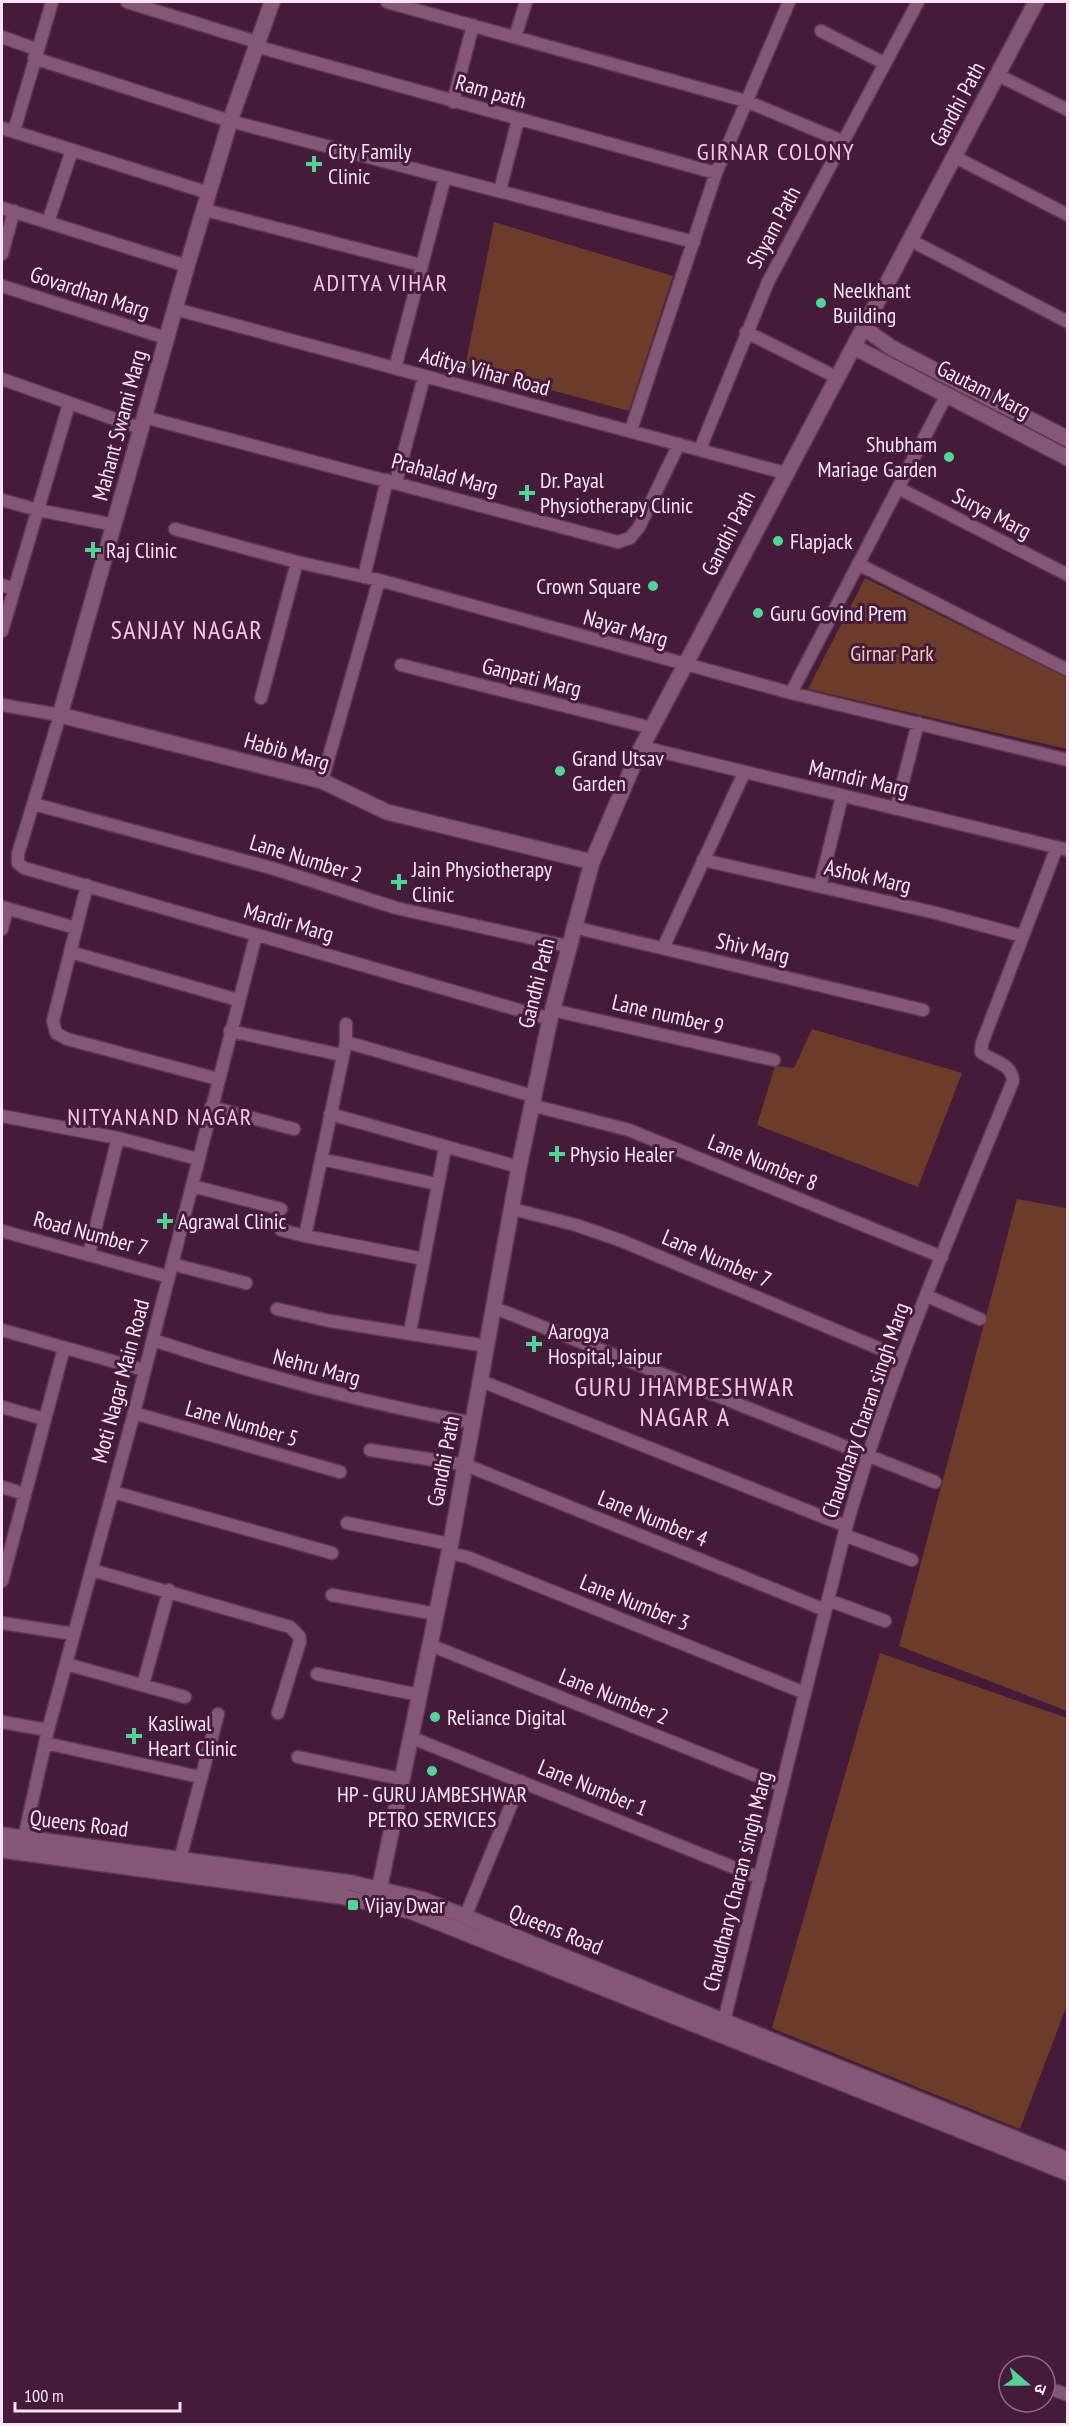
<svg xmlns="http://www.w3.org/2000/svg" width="1069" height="2426" viewBox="0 0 1069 2426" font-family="'PT Sans Narrow','Noto Sans Devanagari',sans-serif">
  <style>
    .green { fill: #6d3b2a }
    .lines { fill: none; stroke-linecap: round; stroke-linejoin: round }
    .minor-casing { stroke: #5b3952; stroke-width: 15 }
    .tertiary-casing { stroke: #5b3952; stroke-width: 18 }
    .minor { stroke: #855776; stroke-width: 12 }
    .tertiary { stroke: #855776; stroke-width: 15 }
    .poi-dot { fill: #53d396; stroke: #441b38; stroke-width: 2 }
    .labels { text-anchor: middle; stroke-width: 6; stroke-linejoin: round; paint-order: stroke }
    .street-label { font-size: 22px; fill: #fde2f3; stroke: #441b38 }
    .poi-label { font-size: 22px; fill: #fde2f3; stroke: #441b38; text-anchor: start }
    .park-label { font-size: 22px; fill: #f3c8b9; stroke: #441b38 }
    .neighbourhood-label { font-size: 24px; letter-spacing: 1.5px; fill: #f8c3e6; stroke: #441b38 }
    .quarter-label { font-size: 26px; letter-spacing: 1.5px; fill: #f8c3e6; stroke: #441b38 }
  </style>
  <rect width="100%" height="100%" fill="#441b38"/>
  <path class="green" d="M494,222L673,276L629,411L465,367Z
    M865,578L1067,678V749L808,689Z
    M812,1029L962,1073L918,1187L757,1125L775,1066L794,1068Z
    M1017,1199L1067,1208V1711L899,1646Z
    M880,1653L1067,1718V2005L1020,2129L772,2028Z"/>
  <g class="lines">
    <g class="minor-casing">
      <path id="minor" d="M127,2L257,42
        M387,2L746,101L842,141
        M821,31L884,63
        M2,37L36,49
        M515,37L526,2
        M255,46L716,173
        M34,58L230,121L694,242
        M998,75L1068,110
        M453,102L473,25
        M2,128L209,193
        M14,131L52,2
        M955,157L1068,215
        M500,190L518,120
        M2,208L187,266
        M205,210L421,265
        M48,222L72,150
        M910,240L1068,322
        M2,254L14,211
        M2,286L166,338
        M175,309L785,473
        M746,332L836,377
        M395,368L445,177
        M2,379L140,428
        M144,417L618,542L630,538L639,527L679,444
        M631,430L716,173L789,2
        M700,449L768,282L918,2
        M396,482L424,377
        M898,488L1068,575
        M2,500L38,510L115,525
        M175,529L297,562L379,580L791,693L1068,760
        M858,564L1068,670
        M364,577L387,480
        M2,585L13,589
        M2,631L69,404
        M401,665L652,728
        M791,693L946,396
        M261,698L297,562
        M2,705L60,715L18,854V863L24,868L550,1019
        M642,747L1068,850
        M322,781L379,580
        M34,804L275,869L396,908L567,946
        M896,809L918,723
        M703,860L932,912L1023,936
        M87,885L53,1021L56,1033L67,1039L218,1079
        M820,886L842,796
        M2,907L76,928
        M573,927L923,1010
        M2,929L7,908
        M663,948L744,773
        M70,952L238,1000
        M552,1010L774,1060
        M230,1031L342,1055
        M346,1042L533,1096
        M531,1105L629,1130L942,1257
        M211,1107L294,1129
        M330,1114L519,1167
        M2,1116L118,1138L198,1159
        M321,1159L437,1184
        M192,1186L281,1209
        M512,1209L576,1225L622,1241L902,1358
        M281,1230L305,1236L346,1042V1024
        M2,1231L169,1277
        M305,1236L424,1259
        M89,1254L118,1138
        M172,1264L246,1283
        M927,1296L980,1319
        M495,1308L935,1482
        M277,1309L330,1321L487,1346
        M2,1330L144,1370
        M410,1332L445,1148
        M153,1340C258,1375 364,1403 473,1423
        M481,1381L846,1526
        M2,1407L44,1419
        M134,1413L340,1472
        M370,1450L466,1465L825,1610
        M2,1487L25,1494
        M113,1492L332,1553
        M347,1523L450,1544
        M844,1535L912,1560
        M449,1553L467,1557L805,1693
        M92,1570L290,1627L299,1636L300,1641L278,1713
        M2,1581L64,1348
        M332,1595L436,1614
        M828,1600L885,1621
        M2,1623L74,1634
        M430,1645L782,1786
        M66,1664L185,1697
        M317,1674L419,1695
        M143,1685L169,1590
        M2,1722L48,1730
        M410,1737L760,1878
        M45,1743L200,1777
        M298,1757L401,1779
        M24,1838L48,1730L134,1413L256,935
        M180,1859L218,1714
        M465,1917L521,1781
        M724,2021L844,1535C887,1380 952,1230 1013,1081C1012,1063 993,1062 981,1052L982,1043L1057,847
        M1057,2391L1068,2395"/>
    </g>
    <g class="tertiary-casing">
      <path id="tertiary" d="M272,2L230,121L187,266L60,715L322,781L387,812L592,862
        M864,328L892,348L1068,439
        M854,347L1068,458
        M2,1835L352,1883L424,1900L1068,2160
        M2,1850L339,1896L410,1911L1068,2173
        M376,1905L449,1553L519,1167L550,1019L592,862L638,754L1036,2"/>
    </g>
    <use href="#minor" class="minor"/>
    <use href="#tertiary" class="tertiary"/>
  </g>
  <g class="poi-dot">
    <path d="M311 155h6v6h6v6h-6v6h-6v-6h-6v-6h6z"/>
    <circle cx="821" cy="303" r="6"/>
    <circle cx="949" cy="457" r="6"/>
    <path d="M524 484h6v6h6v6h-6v6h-6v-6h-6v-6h6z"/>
    <circle cx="778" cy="541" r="6"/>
    <path d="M90 541h6v6h6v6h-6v6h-6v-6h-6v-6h6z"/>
    <circle cx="653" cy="586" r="6"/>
    <circle cx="758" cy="613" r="6"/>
    <circle cx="560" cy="771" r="6"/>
    <path d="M396 873h6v6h6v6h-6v6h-6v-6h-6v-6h6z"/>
    <path d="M554 1145h6v6h6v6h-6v6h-6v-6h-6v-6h6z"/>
    <path d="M162 1212h6v6h6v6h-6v6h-6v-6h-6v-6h6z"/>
    <path d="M531 1335h6v6h6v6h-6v6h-6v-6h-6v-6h6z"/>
    <circle cx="435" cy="1717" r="6"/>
    <path d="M131 1727h6v6h6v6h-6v6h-6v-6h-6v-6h6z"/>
    <circle cx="432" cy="1771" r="6"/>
    <rect x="347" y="1899" width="12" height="12" rx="3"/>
  </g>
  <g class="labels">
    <g class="street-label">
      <text transform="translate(491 91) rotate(16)" y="8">Ram path</text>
      <text transform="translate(957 104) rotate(-62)" y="8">Gandhi Path</text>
      <text transform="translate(773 227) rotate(-62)" y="8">Shyam Path</text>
      <text transform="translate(90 292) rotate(18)" y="8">Govardhan Marg</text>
      <text transform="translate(485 371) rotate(15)" y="8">Aditya Vihar Road</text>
      <text transform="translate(984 389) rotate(27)" y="8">Gautam Marg</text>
      <text transform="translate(119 425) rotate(-75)" y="8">Mahant Swami Marg</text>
      <text transform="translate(445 474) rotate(15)" y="8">Prahalad Marg</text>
      <text transform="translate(992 513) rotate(27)" y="8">Surya Marg</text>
      <text transform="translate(728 533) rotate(-63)" y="8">Gandhi Path</text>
      <text transform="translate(626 628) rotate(16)" y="8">Nayar Marg</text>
      <text transform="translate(532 677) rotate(14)" y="8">Ganpati Marg</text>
      <text transform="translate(287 751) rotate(16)" y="8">Habib Marg</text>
      <text transform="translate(859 778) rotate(13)" y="8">Marndir Marg</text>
      <text transform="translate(306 858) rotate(17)" y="8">Lane Number 2</text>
      <text transform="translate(868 876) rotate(13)" y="8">Ashok Marg</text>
      <text transform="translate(289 922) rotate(16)" y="8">Mardir Marg</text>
      <text transform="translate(753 948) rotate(13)" y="8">Shiv Marg</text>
      <text transform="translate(536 983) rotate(-76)" y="8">Gandhi Path</text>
      <text transform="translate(668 1014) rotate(13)" y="8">Lane number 9</text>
      <text transform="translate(763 1162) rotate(22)" y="8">Lane Number 8</text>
      <text transform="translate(91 1233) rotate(15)" y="8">Road Number 7</text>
      <text transform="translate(717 1258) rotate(23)" y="8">Lane Number 7</text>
      <text transform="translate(317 1367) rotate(15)" y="8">Nehru Marg</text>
      <text transform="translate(120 1381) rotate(-75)" y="8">Moti Nagar Main Road</text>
      <text transform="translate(865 1410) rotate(-71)" y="8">Chaudhary Charan singh Marg</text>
      <text transform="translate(242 1423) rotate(16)" y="8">Lane Number 5</text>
      <text transform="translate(443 1461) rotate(-79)" y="8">Gandhi Path</text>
      <text transform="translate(653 1518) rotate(22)" y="8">Lane Number 4</text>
      <text transform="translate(635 1602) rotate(22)" y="8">Lane Number 3</text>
      <text transform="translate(614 1696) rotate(22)" y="8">Lane Number 2</text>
      <text transform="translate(593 1787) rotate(22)" y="8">Lane Number 1</text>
      <text transform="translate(79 1823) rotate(7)" y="8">Queens Road</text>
      <text transform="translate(737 1881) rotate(-76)" y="8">Chaudhary Charan singh Marg</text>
      <text transform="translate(556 1929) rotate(22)" y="8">Queens Road</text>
    </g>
    <g class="poi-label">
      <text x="328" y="159">City Family<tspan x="328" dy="25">Clinic</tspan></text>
      <text x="833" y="298">Neelkhant<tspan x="833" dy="25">Building</tspan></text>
      <text x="937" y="452" text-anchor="end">Shubham<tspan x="937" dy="25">Mariage Garden</tspan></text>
      <text x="540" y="488">Dr. Payal<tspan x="540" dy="25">Physiotherapy Clinic</tspan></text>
      <text x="790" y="549">Flapjack</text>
      <text x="106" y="558">Raj Clinic</text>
      <text x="641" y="594" text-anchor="end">Crown Square</text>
      <text x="770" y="621">Guru Govind Prem</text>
      <text x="572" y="766">Grand Utsav<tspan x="572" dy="25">Garden</tspan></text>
      <text x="412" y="877">Jain Physiotherapy<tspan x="412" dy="25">Clinic</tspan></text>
      <text x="570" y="1162">Physio Healer</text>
      <text x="178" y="1229">Agrawal Clinic</text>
      <text x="548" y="1339">Aarogya<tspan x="548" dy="25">Hospital, Jaipur</tspan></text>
      <text x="447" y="1725">Reliance Digital</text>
      <text x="148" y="1731">Kasliwal<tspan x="148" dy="25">Heart Clinic</tspan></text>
      <text x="432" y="1802" text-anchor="middle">HP - GURU JAMBESHWAR<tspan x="432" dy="25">PETRO SERVICES</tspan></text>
      <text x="365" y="1913">Vijay Dwar</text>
    </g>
    <g class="park-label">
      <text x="892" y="661">Girnar Park</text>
    </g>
    <g class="neighbourhood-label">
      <text x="776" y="160">GIRNAR COLONY</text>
      <text x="381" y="291">ADITYA VIHAR</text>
      <text x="160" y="1125">NITYANAND NAGAR</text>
    </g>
    <g class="quarter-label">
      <text x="187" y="639">SANJAY NAGAR</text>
      <text x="685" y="1396">GURU JHAMBESHWAR<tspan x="685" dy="30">NAGAR A</tspan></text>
    </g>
  </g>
  <rect width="1069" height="2426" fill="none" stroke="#fde2f3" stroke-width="6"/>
  <g transform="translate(1027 2384) rotate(110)"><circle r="28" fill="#441b38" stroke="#8e6b83" stroke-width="1.5"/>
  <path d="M0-4.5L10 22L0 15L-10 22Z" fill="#53d396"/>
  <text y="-9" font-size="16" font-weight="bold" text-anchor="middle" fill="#fde2f3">उ</text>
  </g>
  <path d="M15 2402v9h165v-9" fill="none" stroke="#fde2f3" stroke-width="3"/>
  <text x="24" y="2402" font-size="18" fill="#fde2f3" stroke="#441b38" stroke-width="4.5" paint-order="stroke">100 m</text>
</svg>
